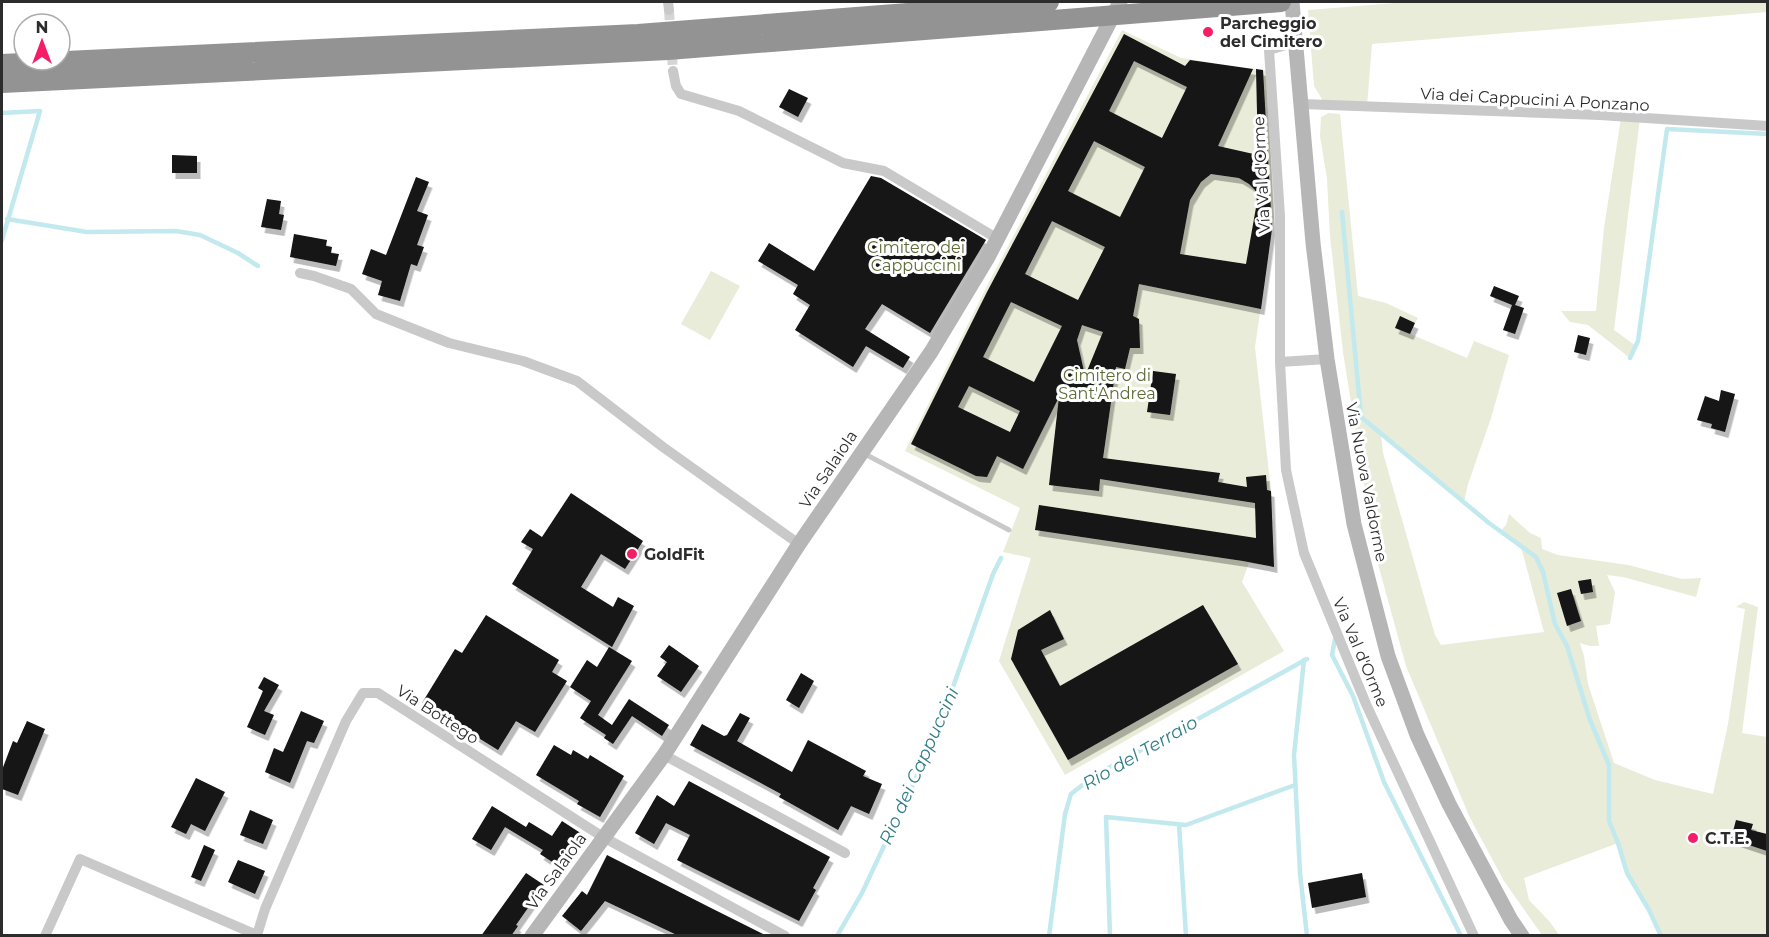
<svg xmlns="http://www.w3.org/2000/svg" width="1769" height="937" viewBox="0 0 1769 937" font-family="Montserrat,sans-serif">
  <style>
    .green { fill: #e8ecd8 }
    .lines { fill: none; stroke-linecap: round; stroke-linejoin: round }
    .stream { stroke: #c1e9ee; stroke-width: 4.5 }
    .building { fill: #131313; fill-rule: evenodd; filter: url(#shadow) }
    .street-tunnel { stroke: #d5d5d5; stroke-width: 10; stroke-dasharray: 10 5; stroke-linecap: butt }
    .lane { stroke: #c9c9c9; stroke-width: 5 }
    .street { stroke: #c9c9c9; stroke-width: 10 }
    .secondary { stroke: #b6b6b6; stroke-width: 15 }
    .highway { stroke: #939393; stroke-width: 20 }
    .highway-bridge { stroke: #939393; stroke-width: 20 }
    .poi-dot { fill: #f51c68; stroke: #fff; stroke-width: 2 }
    .labels { text-anchor: middle; stroke-width: 6; stroke-linejoin: round; paint-order: stroke }
    .poi-label { font-size: 16px; font-weight: bold; fill: #2c2c2c; stroke: #fff; text-anchor: start }
    .street-label { font-size: 16px; fill: #2c2c2c; stroke: #fff }
    .park-label { font-size: 16px; fill: #5e6b36; stroke: #fff }
    .water-label { font-size: 18px; font-style: italic; fill: #307e88; stroke: #fff }
  </style>
  <defs>
    <filter id="shadow"><feDropShadow dx="3.5" dy="6" stdDeviation="0" flood-color="#0004"/></filter>
  </defs>
  <rect width="100%" height="100%" fill="#fff"/>
  <path class="green" d="M1408,2H1768L1767,12L1372,44L1367,106L1323,101L1314,86L1308,10Z
    M1122,30L1181,58L1267,71L1274,217L1255,347L1271,491L1274,567L1249,563L1242,582L1284,651L1065,775L999,661L1031,558L1003,552L1020,508L905,451L988,284Z
    M1329,113L1340,114L1358,296L1386,303L1418,318L1415,323L1400,317L1396,328L1467,358L1474,341L1509,355L1491,418L1468,484L1464,502L1381,434L1383,453L1435,635L1441,645L1544,632L1521,547L1500,532L1506,525L1509,514L1530,533L1541,538L1542,549L1558,555L1628,565L1682,579L1701,578L1696,597L1623,577L1607,575L1615,592L1610,624L1596,626L1599,646H1590L1580,643L1584,656L1588,684L1614,763L1655,780L1713,794L1728,724L1745,609L1736,607L1744,602L1758,607L1742,733L1767,737V935H1661L1649,910L1627,873L1618,843L1524,878L1529,900L1550,922L1559,935H1542L1504,881L1470,818L1406,666L1375,553L1343,352L1330,236L1327,179L1320,136L1321,117Z
    M1621,118H1640L1614,330L1636,346L1630,358L1588,325L1570,322L1561,311H1596L1604,228Z
    M711,271L740,286L710,340L681,324Z"/>
  <g class="lines">
    <path class="stream" d="M2,113L40,111L2,240
      M1342,212L1361,417L1489,523L1536,557L1543,572L1555,624L1567,646L1590,720L1609,765V821L1618,843L1627,873L1649,910L1661,936
      M7,219L87,232L176,231L200,235L238,253L258,266
      M1630,358L1638,341L1667,129L1768,134
      M1335,639L1332,655L1353,696L1384,782L1461,936
      M1304,660L1294,755L1300,873L1307,936
      M1179,824L1186,936
      M837,936L862,893L936,735L993,574L1001,558
      M1049,936L1065,814L1071,794L1094,776L1307,659
      M1110,936L1106,817L1186,825L1295,785"/>
  </g>
  <path class="building" d="M1124,34L1185,66L1190,60L1253,69L1218,146L1258,155L1256,69L1263,70L1272,229L1261,309L1139,284L1133,316L1139,319L1140,348H1130L1125,369L1116,367L1103,458L1220,473L1218,482L1247,487L1246,477L1266,475L1267,490L1271,491L1274,567L1243,561L1035,530L1039,505L1256,538L1255,503L1100,479L1099,491L1049,485L1059,397L1023,469L997,456L987,477L976,476L911,444L987,292ZM1134,61L1187,87L1162,138L1109,111ZM1094,141L1145,167L1120,217L1068,191ZM1211,174L1239,178L1249,184L1255,190L1257,202L1246,264L1180,254L1190,200L1201,182ZM1052,221L1105,247L1078,300L1025,274ZM1011,302L1062,326L1034,382L983,357ZM1082,325L1103,332L1085,376L1077,340ZM969,386L1020,411L1010,432L958,407Z
    M789,89L808,98L798,117L779,107Z
    M172,155L197,156V173H172Z
    M871,176L881,178L986,240L930,333L882,304L865,329L910,357L903,368L866,346L853,367L795,330L810,305L793,294L798,285L758,261L769,243L814,271Z
    M416,177L429,182L417,211L428,215L417,245L424,247L417,266L411,264L400,301L378,295L382,281L362,274L371,249L386,255Z
    M267,199L281,201L279,214L284,215L281,230L261,227Z
    M294,234L327,240L326,246L332,247L331,253L339,254L336,266L290,257Z
    M1494,286L1519,296L1515,305L1524,308L1515,334L1503,330L1512,305L1490,296Z
    M1400,316L1415,323L1410,334L1395,328Z
    M1578,335L1590,338L1586,355L1574,352Z
    M1153,371L1176,374L1170,415L1147,412Z
    M1721,390L1735,394L1725,432L1711,428L1712,424L1697,420L1705,396L1719,401Z
    M571,493L643,541L625,569L601,554L581,587L613,607L618,597L634,606L612,647L512,584L533,549L521,542L530,529L542,537Z
    M1591,579L1593,592L1581,594L1578,581Z
    M1571,589L1581,621L1567,626L1557,593Z
    M1203,605L1238,664L1068,760L1011,659L1018,630L1050,610L1064,639L1041,650L1060,686Z
    M486,615L559,660L552,672L567,681L535,732L516,721L498,750L422,703L455,649L462,653Z
    M669,645L699,666L681,692L657,676L667,662L660,657Z
    M609,647L632,661L598,715L612,725L629,699L669,725L662,736L632,716L613,744L604,738L606,735L580,718L591,701L570,687L587,660L597,667Z
    M801,673L814,681L799,708L786,700Z
    M264,677L279,685L264,711L274,715L265,735L247,727L263,691L258,688Z
    M301,711L324,721L314,743L307,741L290,783L265,772L274,748L283,752Z
    M740,713L750,718L737,741L792,772L808,740L866,771L863,776L882,784L869,814L851,806L838,830L779,797L781,794L690,745L702,724L724,736L727,735Z
    M27,721L45,729L18,795L2,789V770L13,741L17,743Z
    M554,745L571,755L573,750L588,759L590,755L624,776L600,817L577,804L579,801L536,775Z
    M196,778L225,792L205,831L191,824L186,834L171,827Z
    M689,781L830,857L813,888L816,890L799,921L677,860L690,835L666,823L654,844L635,833L657,795L674,806Z
    M492,806L526,827L529,822L552,836L562,821L582,834L560,867L540,854L543,850L505,827L491,850L472,839Z
    M250,810L273,820L263,844L240,835Z
    M1736,820L1753,824L1751,830L1767,834V851L1731,839Z
    M204,845L215,850L201,881L191,877Z
    M607,855L707,906L767,936H679L605,901L581,931L562,916L582,891L587,895Z
    M238,860L265,871L255,894L228,882Z
    M526,873L544,885L516,925L518,926L511,936H481Z
    M1362,873L1366,897L1312,908L1308,883Z"/>
  <g class="lines">
    <path class="street-tunnel" d="M669,10L673,71"/>
    <path class="lane" d="M863,453L1009,530"/>
    <path class="street" d="M668,2L669,10
      M1296,42L1269,50L1280,216V362L1286,470L1304,553L1366,704L1474,936
      M673,71L676,86L681,94L739,111L843,163L884,171L998,239
      M1302,104L1600,115L1768,126
      M300,273L314,276L351,289L376,314L401,324L449,343L523,361L577,381L663,447L799,544
      M1280,362L1327,359
      M664,755L845,853
      M45,936L80,859L257,935L265,909L346,721L363,693H378L603,837L785,936"/>
    <path class="secondary" d="M1292,2L1313,243L1327,359L1354,524L1388,656L1417,735L1449,804L1511,920L1522,936
      M532,936L664,755L799,544L931,352L987,259L1120,2"/>
    <path class="highway" d="M2,64L638,34L1049,2
      M2,83L668,50L1066,19"/>
    <path class="highway-bridge" d="M1066,19L1281,2"/>
  </g>
  <g class="poi-dot">
    <circle cx="1208" cy="32" r="6"/>
    <circle cx="632" cy="554" r="6"/>
    <circle cx="1693" cy="838" r="6"/>
  </g>
  <g class="labels">
    <g class="poi-label">
      <text x="1220" y="29">Parcheggio<tspan x="1220" dy="18">del Cimitero</tspan></text>
      <text x="644" y="560">GoldFit</text>
      <text x="1705" y="844">C.T.E.</text>
    </g>
    <g class="street-label">
      <text transform="translate(1535 99) rotate(3)" y="6">Via dei Cappucini A Ponzano</text>
      <text transform="translate(1261 175) rotate(-93)" y="6">Via Val d'Orme</text>
      <text transform="translate(828 469) rotate(-56)" y="6">Via Salaiola</text>
      <text transform="translate(1367 482) rotate(79)" y="6">Via Nuova Valdorme</text>
      <text transform="translate(1361 652) rotate(67)" y="6">Via Val d'Orme</text>
      <text transform="translate(438 714) rotate(33)" y="6">Via Bottego</text>
      <text transform="translate(556 871) rotate(-54)" y="6">Via Salaiola</text>
    </g>
    <g class="park-label">
      <text x="916" y="253">Cimitero dei<tspan x="916" dy="18">Cappuccini</tspan></text>
      <text x="1107" y="381">Cimitero di<tspan x="1107" dy="18">Sant'Andrea</tspan></text>
    </g>
    <g class="water-label">
      <text transform="translate(1140 753) rotate(-30)" y="6">Rio del Terraio</text>
      <text transform="translate(919 766) rotate(-66)" y="6">Rio dei Cappuccini</text>
    </g>
  </g>
  <rect width="1769" height="937" fill="none" stroke="#2c2c2c" stroke-width="6"/>
  <g transform="translate(42 42)"><circle r="28" fill="#ffffff" stroke="#ababab" stroke-width="1.5"/>
  <path d="M0-4.5L10 22L0 15L-10 22Z" fill="#f51c68"/>
  <text y="-9" font-size="16" font-weight="bold" text-anchor="middle" fill="#2c2c2c">N</text>
  </g>
</svg>
